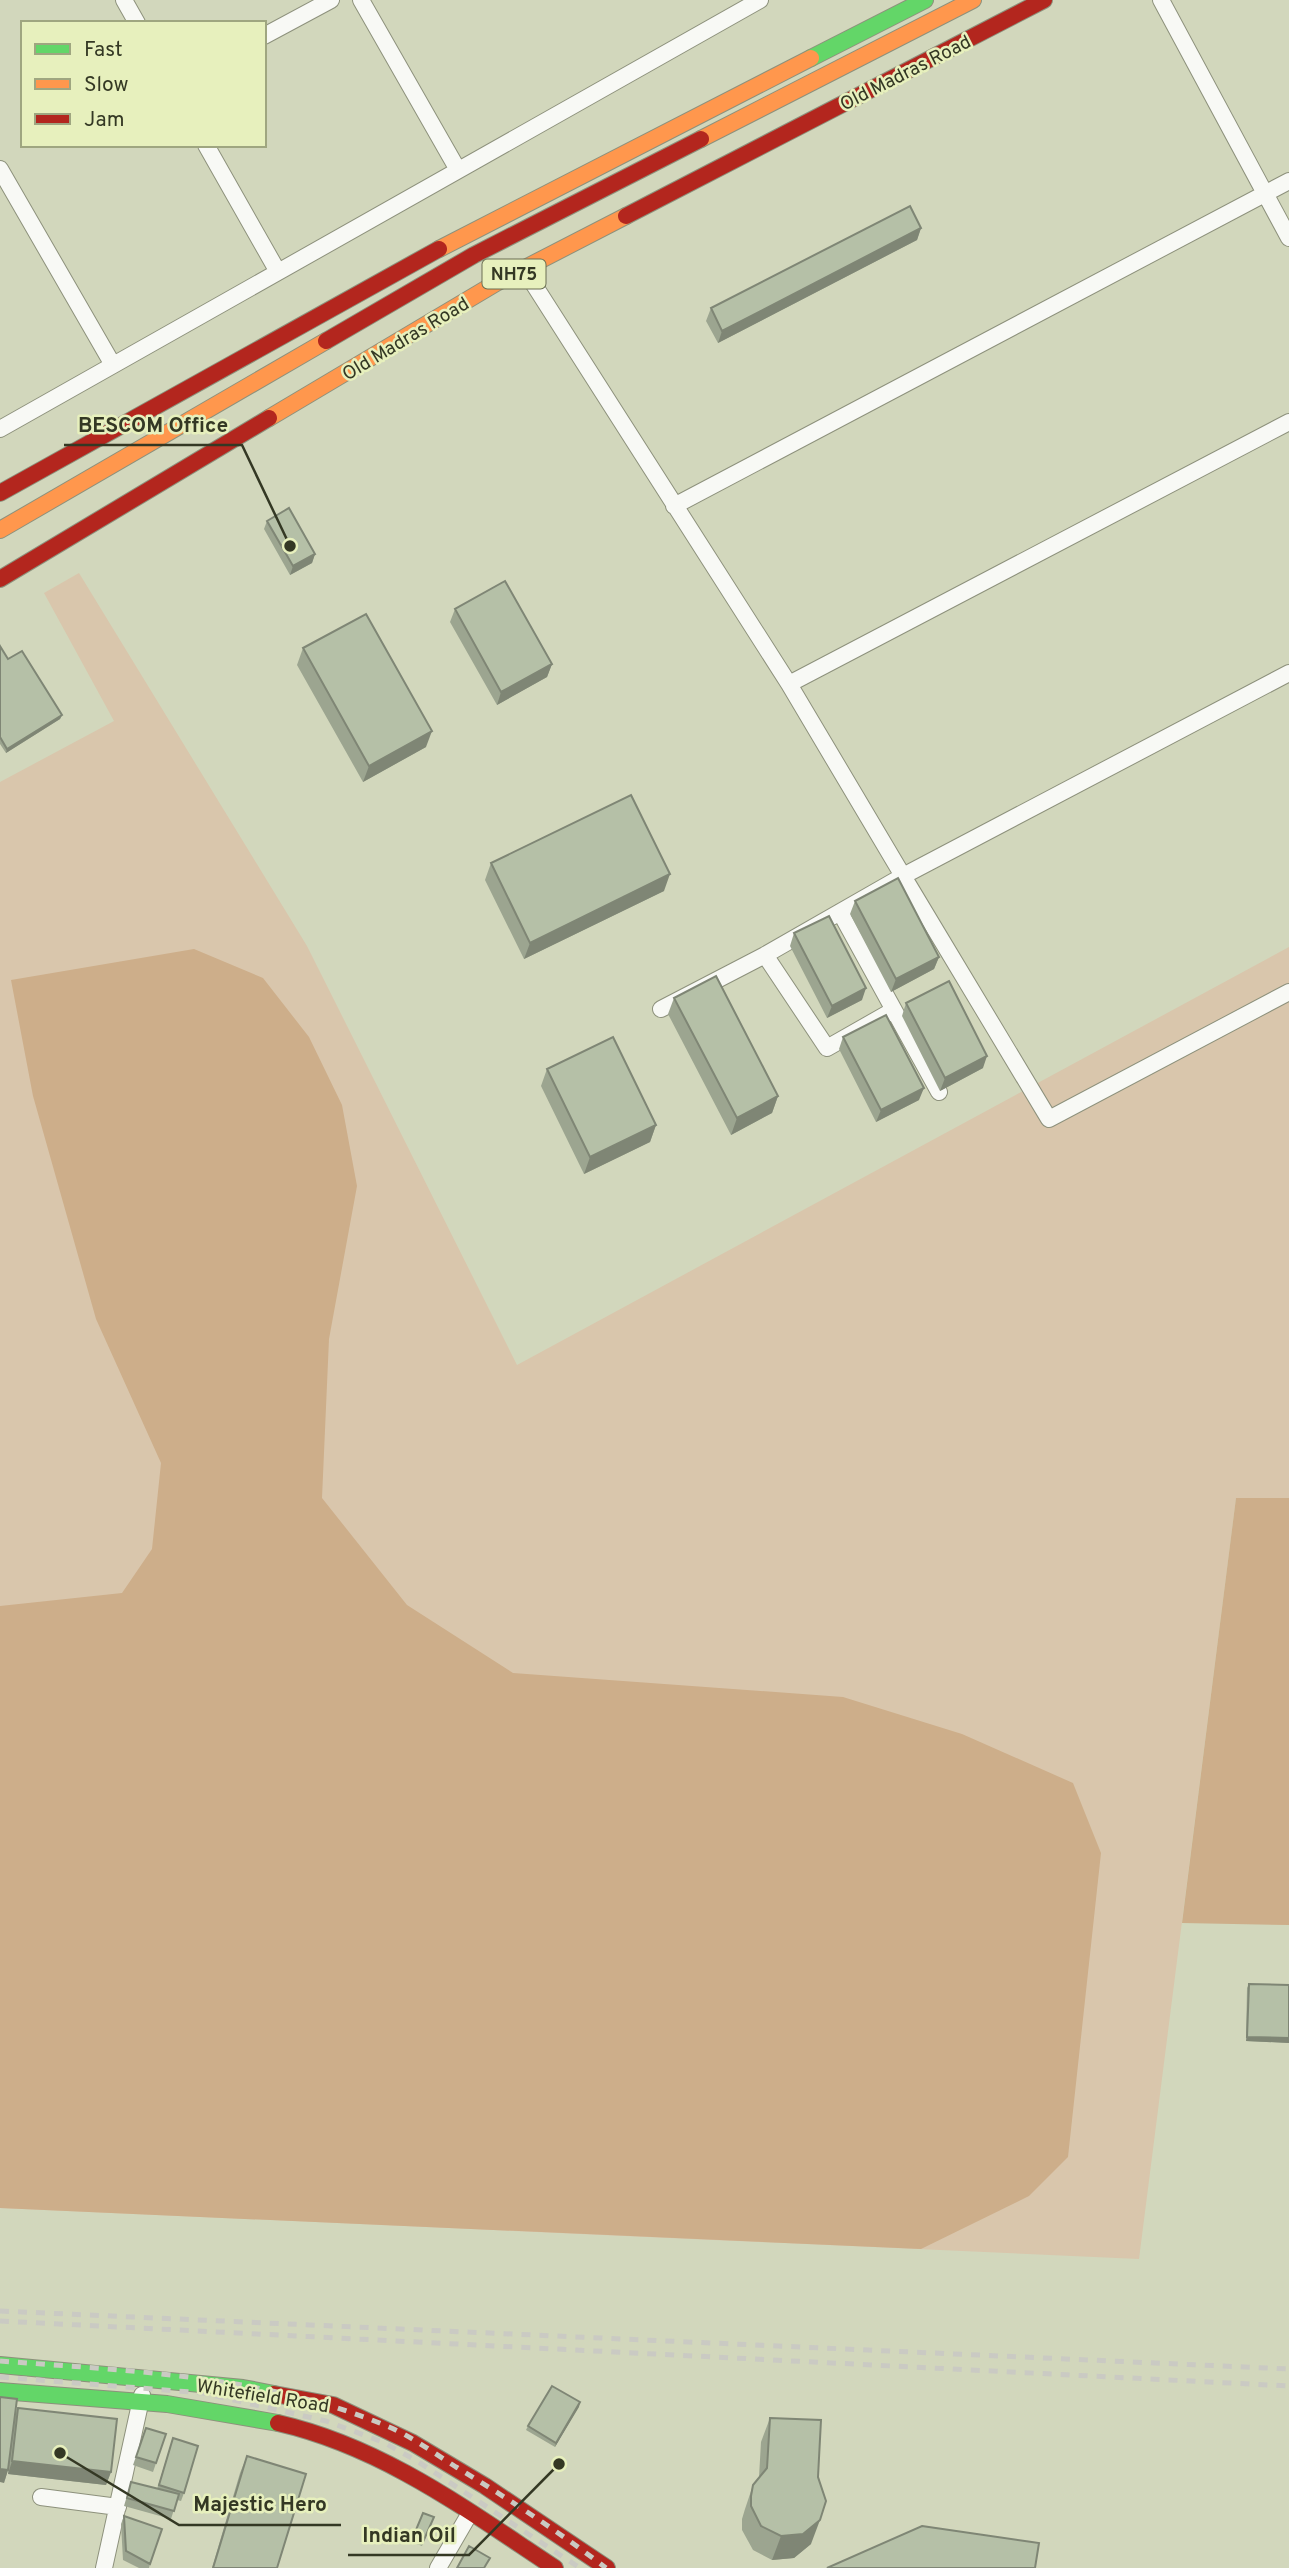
<svg xmlns="http://www.w3.org/2000/svg" width="1289" height="2568" viewBox="0 0 1289 2568" font-family="Overpass,sans-serif">
  <style>
    .green { fill: #d9c6ac }
    .forest { fill: #cdae8a }
    .lines { fill: none; stroke-linecap: round; stroke-linejoin: round }
    .street-casing { stroke: #8d917c; stroke-width: 18 }
    .fast-casing { stroke: #8d917c; stroke-width: 18 }
    .slow-casing { stroke: #8d917c; stroke-width: 18 }
    .jam-casing { stroke: #8d917c; stroke-width: 18 }
    .street { stroke: #f8f9f5; stroke-width: 16 }
    .fast { stroke: #63d668; stroke-width: 16 }
    .slow { stroke: #ff974d; stroke-width: 16 }
    .jam { stroke: #b3261e; stroke-width: 16 }
    .rail { stroke: #cacac3; stroke-width: 5; stroke-dasharray: 9 9; stroke-linecap: butt }
    .wall { fill: #9ca590 }
    .shaded-wall { fill: #7f8675 }
    .building { fill: #b5c0a7; stroke: #7f8675; stroke-width: 2 }
    .labels { text-anchor: middle; stroke-width: 5; stroke-linejoin: round; paint-order: stroke }
    .shield { fill: #e7f0bd; stroke: #6a6f52; stroke-width: 2 }
    .shield-label { font-size: 18px; font-weight: bold; fill: #343824 }
    .street-label { font-size: 19px; fill: #343824; stroke: #e7f0bd }
    .leader { fill: none; stroke: #343824; stroke-width: 2.5 }
    .callout-dot { fill: #343824; stroke: #e7f0bd; stroke-width: 2.5 }
    .callout-label { font-size: 21px; text-anchor: middle; font-weight: bold; fill: #343824; stroke: #e7f0bd; stroke-width: 5; stroke-linejoin: round; paint-order: stroke }
  </style>
  <rect width="100%" height="100%" fill="#d2d7bc"/>
  <path class="green" d="M79,573L307,946L517,1365L1289,947V1498H1236L1139,2259L0,2208V782L114,721L44,593Z"/>
  <path class="forest" d="M194,949L263,978L309,1037L342,1105L357,1186L329,1339L322,1498L407,1605L513,1673L843,1697L962,1734L1073,1783L1101,1853L1068,2157L1029,2196L921,2249L0,2208V1606L122,1593L152,1549L161,1463L96,1319L33,1096L11,980Z
    M1236,1498H1289V1925L1182,1923Z"/>
  <g class="lines">
    <g class="street-casing">
      <path id="street" d="M124,0L137,23
        M361,0L458,170
        M1161,0L1289,238
        M264,36L331,0
        M206,145L278,272
        M0,169L113,365
        M524,269L789,684L1289,422
        M0,429L760,0
        M674,506L1289,181
        M789,684L903,876L1289,673
        M840,912L939,1092
        M661,1009L765,955
        M892,1011L827,1048L765,955L903,876L1049,1119L1289,992
        M41,2497L118,2507
        M104,2568L142,2395
        M438,2568L470,2513"/>
    </g>
    <g class="fast-casing">
      <path id="fast" d="M811,58L925,0
        M0,2365L243,2388L274,2394
        M0,2391L167,2404L278,2423"/>
    </g>
    <g class="slow-casing">
      <path id="slow" d="M701,139L973,0
        M439,249L811,58
        M269,418L496,283L626,216
        M0,530L326,341"/>
    </g>
    <g class="jam-casing">
      <path id="jam" d="M626,216L1044,0
        M326,341L474,255L701,139
        M0,493L439,249
        M0,579L269,418
        M274,2394L333,2405L413,2443L485,2486L607,2568
        M278,2423C383,2447 467,2510 555,2568"/>
    </g>
    <use href="#street" class="street"/>
    <use href="#fast" class="fast"/>
    <use href="#slow" class="slow"/>
    <use href="#jam" class="jam"/>
    <path class="rail" d="M0,2311L1289,2369
      M0,2321L1289,2386
      M0,2361C131,2371 264,2375 387,2426C411,2436 434,2453 456,2467C507,2498 558,2531 606,2568
      M0,2377L203,2393L326,2421L383,2442L417,2461L580,2568"/>
  </g>
  <path class="wall" d="M921,228L917,240L718,343L706,321L711,308Z
    M267,521L315,554L312,563L290,575L264,529Z
    M455,609L552,664L547,677L497,705L450,622Z
    M0,646L8,659L62,715L60,719L6,753L0,744Z
    M303,648L426,747L363,782L297,665Z
    M491,863L664,891L524,959L485,880Z
    M855,901L939,957L934,969L891,992L850,914Z
    M794,933L862,1000L827,1018L790,946Z
    M674,998L778,1096L772,1113L731,1135L668,1014Z
    M906,1003L983,1068L940,1091L902,1016Z
    M843,1037L919,1100L876,1122L839,1049Z
    M547,1069L656,1125L650,1142L584,1174L541,1086Z
    M1249,1984L1289,1985V2043L1246,2041L1247,1988Z
    M580,2402L555,2447L526,2430L528,2426Z
    M18,2408L111,2472L106,2485L8,2474V2470L4,2483L14,2419Z
    M770,2418L811,2544L794,2558L772,2560L753,2550L742,2530V2519L745,2509L753,2485L759,2477L761,2442Z
    M146,2428L166,2434L153,2472L133,2465Z
    M170,2447L184,2493L181,2501L177,2500L171,2519L124,2506L131,2482L157,2489Z
    M247,2456L277,2568H212L240,2473Z
    M423,2513L434,2517L422,2546L412,2542Z
    M124,2516L150,2564L149,2568H139L123,2560L121,2524Z"/>
  <path class="shaded-wall" d="M921,228L917,240L718,343L722,331Z
    M315,554L312,563L290,575L293,566Z
    M552,664L547,677L497,705L501,692Z
    M62,715L60,719L6,753L7,749Z
    M432,731L426,747L363,782L369,766Z
    M670,874L664,891L524,959L530,943Z
    M939,957L934,969L891,992L896,979Z
    M866,988L862,1000L827,1018L832,1006Z
    M987,1056L983,1068L940,1091L945,1078Z
    M924,1088L919,1100L876,1122L881,1110Z
    M778,1096L772,1113L731,1135L737,1118Z
    M656,1125L650,1142L584,1174L590,1157Z
    M1247,2037L1289,2038V2043L1246,2041Z
    M580,2402L579,2407L555,2447L556,2443Z
    M12,2461L111,2472L106,2485L8,2474Z
    M0,2469L8,2470L4,2483L0,2482Z
    M820,2520L811,2544L794,2558L772,2560L781,2536Z"/>
  <path class="building" d="M910,206L921,228L722,331L711,308Z
    M289,508L315,554L293,566L267,521Z
    M505,581L552,664L501,692L455,609Z
    M366,614L432,731L369,766L303,648Z
    M0,646L8,659L22,651L62,715L7,749L0,737Z
    M631,795L670,874L530,943L491,863Z
    M898,878L939,957L896,979L855,901Z
    M829,916L866,988L832,1006L794,933Z
    M716,976L778,1096L737,1118L674,998Z
    M949,981L987,1056L945,1078L906,1003Z
    M886,1015L924,1088L881,1110L843,1037Z
    M613,1037L656,1125L590,1157L547,1069Z
    M1249,1984L1289,1985V2038L1247,2037Z
    M552,2386L580,2402L556,2443L528,2426Z
    M0,2397L17,2399L8,2470L0,2469Z
    M18,2408L117,2419L111,2472L12,2461Z
    M770,2418L821,2420L818,2477L826,2501L820,2520L803,2534L781,2536L761,2526L751,2506V2496L753,2485L767,2468Z
    M146,2428L166,2434L156,2463L136,2457Z
    M173,2438L198,2446L184,2493L159,2485Z
    M247,2456L306,2474L277,2568H213Z
    M131,2482L179,2494L174,2511L127,2498Z
    M423,2513L434,2517L423,2542L413,2537Z
    M124,2516L162,2529L150,2564L126,2551Z
    M922,2526L1039,2543L1035,2568H827Z
    M469,2546L490,2558L484,2568H457Z"/>
  <g class="labels">
    <rect class="shield" x="482.5" y="259.5" width="63" height="29" rx="5"/>
    <g class="shield-label">
      <text x="514" y="280">NH75</text>
    </g>
    <g class="street-label">
      <text transform="translate(905 72) rotate(-27)" y="7">Old Madras Road</text>
      <text transform="translate(405 338) rotate(-31)" y="7">Old Madras Road</text>
      <text transform="translate(263 2395) rotate(9)" y="7">Whitefield Road</text>
    </g>
  </g>
  <path class="leader" d="M290 546L242 445H64M60 2453L179 2525H341M559 2464L469 2555H348"/>
  <g class="callout-dot">
    <circle cx="290" cy="546" r="7"/>
    <circle cx="60" cy="2453" r="7"/>
    <circle cx="559" cy="2464" r="7"/>
  </g>
  <g class="callout-label">
    <text x="153" y="432">BESCOM Office</text>
    <text x="260" y="2511">Majestic Hero</text>
    <text x="409" y="2542">Indian Oil</text>
  </g>
  <rect x="21" y="21" width="245" height="126" fill="#e7f0bd" stroke="#9fa680" stroke-width="2"/>
  <rect x="35" y="44" width="35" height="10" fill="#63d668" stroke="#9fa680" stroke-width="2"/>
  <text x="84" y="56" font-size="21" fill="#343824">Fast</text>
  <rect x="35" y="79" width="35" height="10" fill="#ff974d" stroke="#9fa680" stroke-width="2"/>
  <text x="84" y="91" font-size="21" fill="#343824">Slow</text>
  <rect x="35" y="114" width="35" height="10" fill="#b3261e" stroke="#9fa680" stroke-width="2"/>
  <text x="84" y="126" font-size="21" fill="#343824">Jam</text>
</svg>
